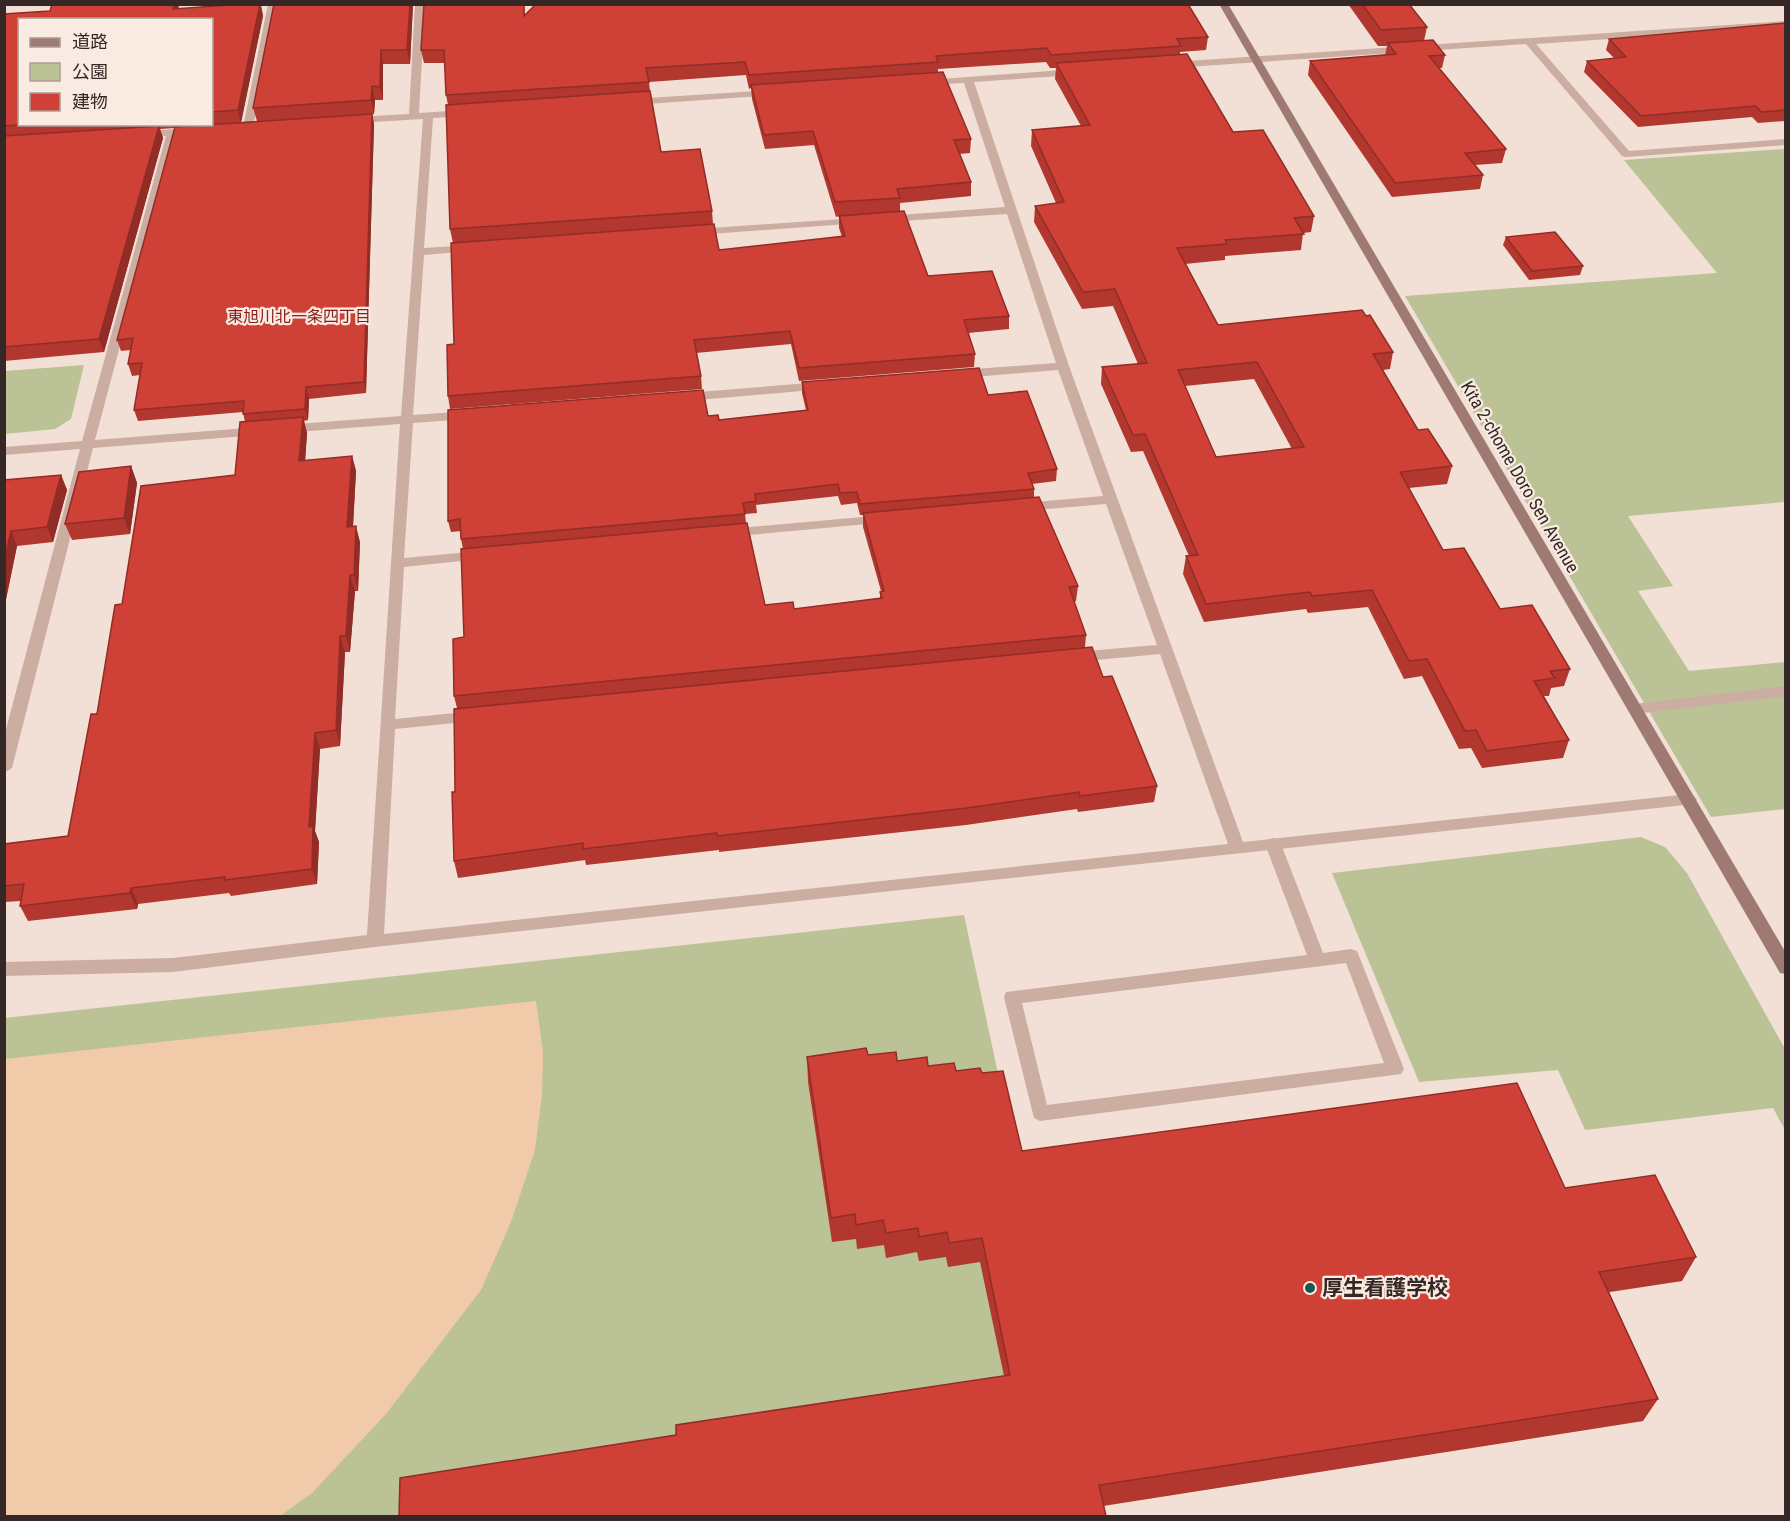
<svg xmlns="http://www.w3.org/2000/svg" width="1790" height="1521" viewBox="0 0 1790 1521" font-family="'Roboto Condensed','Noto Sans JP',sans-serif">
  <style>
    .green { fill: #bbc295 }
    .sand { fill: #f1cba9 }
    .lines { fill: none; stroke-linecap: round; stroke-linejoin: round }
    .lane { fill: #cbada1; fill-rule: evenodd }
    .street { fill: #cbada1; fill-rule: evenodd }
    .secondary { fill: #9e7a73; fill-rule: evenodd }
    .wall { fill: #b2372f; fill-rule: evenodd }
    .shaded-wall { fill: #912d26 }
    .building { fill: #cf4037; stroke: #912d26; stroke-width: 1.5; fill-rule: evenodd }
    .poi-dot { fill: #185851; stroke: #faebe2; stroke-width: 2 }
    .labels { text-anchor: middle; stroke-width: 4.5; stroke-linejoin: round; paint-order: stroke }
    .far-neighbourhood-label { font-size: 16px; fill: #891e18; stroke: #faebe2 }
    .street-label { font-size: 18px; fill: #352725; stroke: #faebe2 }
    .near-poi-label { font-size: 21px; font-weight: bold; fill: #352725; stroke: #faebe2; text-anchor: start }
  </style>
  <rect width="100%" height="100%" fill="#f2e0d6"/>
  <path class="green" d="M1785,149V502L1628,516L1673,586L1638,591L1689,671L1785,662V809L1711,817L1405,296L1717,273L1624,160Z
    M84,365L71,419L55,429L5,434V371Z
    M1641,837L1665,847L1687,873L1785,1049V1130L1773,1108L1585,1130L1558,1070L1419,1082L1332,873Z
    M964,915L1020,1176L1553,1213L1682,1281L1587,1296L1643,1421L1095,1507L1100,1516H5L4,1018Z"/>
  <path class="sand" d="M536,1001L543,1052L542,1095L535,1150L511,1222L481,1290L386,1414L312,1493L280,1516H5V1059Z"/>
  <g class="lines">
    <path class="lane" d="M1786,686V696L1635,714L1628,709L1635,704Z
      M1273,838L1279,840L1281,844L1323,953L1351,949L1357,951L1404,1069L1401,1074L1040,1121L1034,1118L1004,997L1006,992L1307,955L1265,844L1267,840ZM1346,963L1384,1063L1047,1105L1022,1003Z"/>
    <path class="street" d="M268,4H278L253,127L248,130L243,127Z
      M415,4H425L419,113L466,110L471,113L466,116L433,118L424,248L471,245L477,248L471,251L424,255L413,415L468,411L474,415L468,419L413,423L404,558L480,551L487,555L480,559L404,567L395,719L475,711L482,716L475,721L395,729L384,934L1228,844L1160,654L1075,662L1068,657L1075,652L1157,645L1106,504L1024,511L1017,507L1024,503L1103,496L1058,370L961,378L955,374L961,370L1056,363L1007,214L887,222L882,219L887,216L1005,207L964,83L924,85L922,83L927,80L1076,69L1081,72L1076,75L974,82L1069,366L1243,842L1689,794L1694,796L1697,800L1694,804L375,947L173,972L4,976V962L173,958L367,935L400,424L285,433L279,429L285,425L401,416L423,119L355,123L350,120L355,117L409,114Z
      M1786,21V27L1536,44L1629,151L1786,139V145L1626,157L1622,156L1526,44L1172,68L1167,65L1172,62Z
      M771,90L774,91V95L633,105L628,102L633,99Z
      M193,128L198,131L197,133L176,135L95,440L258,427L264,431L258,435L93,448L12,768L4,773V737L80,449L4,455V447L82,441L166,136L142,137L137,134L142,131Z
      M857,218L861,219V223L696,235L691,232L696,229Z
      M821,382L827,386L825,389L686,401L680,397L686,393Z
      M884,515L889,516L891,519L889,522L728,537L721,533L728,529Z"/>
    <path class="secondary" d="M1219,4H1228L1786,953V974L1780,973Z"/>
  </g>
  <path class="wall" d="M52,4H179L178,9L245,4H261L263,16L241,122L257,121L253,108L274,4H413L410,64H383V100H375L374,114H372L374,124L366,393L309,399L308,420L304,421L307,433L305,461L352,456L356,471L353,527L360,542L358,591H355L350,652H345L340,746L320,749L315,831L319,842L317,884L231,896L229,893L138,904L137,909L28,921L20,906L21,901L4,902V844L68,836L122,604L235,475L245,422L243,412L138,421L134,410L140,375L132,376L128,364L131,350L121,351L117,340L175,128L160,129L163,138L104,352L4,361V14L50,11ZM212,20V124H20Z
    M424,4H524L525,15L1208,37L1206,50L1180,52V55L1233,132L1314,216L1311,232L1303,233L1301,250L1225,256V260L1185,264L1218,325L1393,352L1390,369L1383,370L1418,430L1452,466L1447,484L1409,488L1443,550L1500,609L1570,669L1564,686L1551,688L1549,696H1544L1569,740L1563,758L1482,768L1471,748L1459,749L1422,676L1404,679L1368,607L1308,613L1306,609L1204,622L1183,574L1186,556H1189L1143,451L1131,452L1101,384L1102,367L1138,364L1113,306L1082,309L1034,222L1035,206L1056,203L1031,146L1032,130L1081,126L1055,79L1056,68H1050L1046,62L938,69V72L971,139L970,153L959,154L971,182V196L900,203V211L928,276L1009,316V329L968,333L975,354L974,367L799,381L791,344L696,353L701,376L702,389L450,409L448,396L454,344L453,243L450,229L448,105L446,95L445,63H424L421,50ZM746,75L749,89L751,88L752,99L765,149L814,145L836,217L839,216V228L842,237L719,250L713,224L712,211L661,152L650,91L649,82ZM1254,379L1292,449L1216,457L1185,386Z
    M1348,4H1409L1427,27L1424,41L1445,55L1442,68H1439L1506,149L1502,163L1475,165L1483,175L1480,189L1392,197L1308,75L1310,61L1385,55L1387,46H1378Z
    M1785,23V121L1758,123L1752,117L1638,127L1584,72L1587,61L1614,58L1606,50L1609,39Z
    M1506,237L1583,266L1580,275L1529,280L1503,245Z
    M802,382L988,395L1057,469L1056,481L1032,484L1034,489V497L1078,586L1076,601L1074,602L1086,635L1085,647L1103,677L1157,786L1154,802L1078,812L1077,809L966,825L719,852V850L586,865L585,860L458,878L454,861L457,708L454,696L464,637L463,549L461,539V531L451,532L448,521L708,416L719,420L806,410L802,393ZM838,496L841,505L857,503L860,515H863V527L881,591L880,592V598L794,609L765,605L746,523L745,514L757,513L756,505Z
    M131,466L137,483L130,534L72,540L65,524Z
    M61,475L67,490L53,542L17,546L4,609V480Z
    M868,1055L956,1071L982,1073L1022,1151L1565,1188L1696,1257L1682,1281L1609,1292L1658,1399L1643,1421L1103,1506L676,1435L1004,1376L980,1262L948,1267L946,1257L919,1261L917,1252L886,1258L884,1245L857,1249L856,1239L832,1242L808,1082L807,1057Z"/>
  <path class="shaded-wall" d="M174,4H179L177,20L173,9Z
    M260,4L263,16L241,123L238,110Z
    M410,4H413L410,64L407,50Z
    M381,50L383,64V100L380,87Z
    M372,86L375,100L374,114L371,100Z
    M372,114L374,124L366,393L364,382Z
    M159,126L163,138L104,352L99,339Z
    M306,387L309,399L308,420L305,409Z
    M303,417L307,433L304,477L299,461Z
    M352,456L356,471L352,543L347,527Z
    M131,466L137,483L130,534L124,518Z
    M61,475L67,490L53,542L47,527Z
    M356,526L360,542L358,591L354,575Z
    M11,531L17,546L4,609V561Z
    M350,575L355,591L350,652L346,636Z
    M340,636L345,652L340,746L336,730Z
    M315,733L320,749L315,831L319,842L317,884L312,869L309,827Z
    M131,888L138,904L137,909L130,893Z"/>
  <path class="building" d="M52,4H174L173,9L245,4H260L238,110L212,112V20H20V124H31L4,126V14L50,11Z
    M274,4H410L407,50H381L380,87L372,86L371,100L253,108Z
    M424,4H524V16L536,4H1188L1208,37L1177,39L1181,46L1051,55L1047,48L936,56L938,62L749,75L745,62L646,68L649,82L446,95L444,50H421Z
    M1362,4H1409L1427,27L1381,30Z
    M1785,23V110L1761,112L1756,106L1641,116L1587,61L1626,57L1609,39Z
    M1433,40L1445,55L1429,56L1506,149L1465,153L1483,175L1395,183L1310,61L1396,54L1388,43Z
    M1187,54L1233,132L1263,130L1314,216L1294,218L1304,234L1225,240L1227,244L1177,248L1218,325L1362,310L1366,316L1370,315L1393,352L1373,354L1418,430L1428,429L1452,466L1400,472L1443,550L1464,548L1500,609L1532,605L1570,669L1550,671L1555,678L1534,681L1569,740L1487,751L1476,730L1465,731L1427,659L1409,661L1372,590L1312,596L1310,592L1206,604L1186,556L1198,555L1145,434L1133,435L1102,367L1147,363L1115,289L1083,292L1035,206L1064,202L1032,130L1090,125L1056,63ZM1257,362L1304,447L1216,457L1178,370Z
    M943,72L971,139L954,140L971,182L897,189L900,198L835,202L813,131L764,135L751,85Z
    M650,91L661,152L700,149L712,211L450,229L446,105Z
    M372,114L364,382L306,387L305,409L243,414L244,401L134,410L142,363L128,364L133,338L117,340L175,127Z
    M159,126L99,339L4,347V136Z
    M904,211L928,276L992,271L1009,316L964,320L975,354L799,368L790,331L694,340L701,376L448,396L447,345L454,344L451,243L714,224L719,250L845,236L839,216Z
    M1555,232L1583,266L1532,271L1506,237Z
    M979,368L988,395L1027,391L1057,469L1028,473L1034,489L860,504L857,492L840,493L838,484L755,494L756,501L743,503L745,514L461,539L460,519L448,521V410L703,390L708,416L718,415L719,420L808,410L802,382Z
    M303,417L299,461L352,456L347,527L356,526L354,575H350L346,636H340L336,730L315,733L309,827L313,826L312,869L224,880L225,877L131,888L130,893L20,906L24,884L4,886V844L68,836L91,714H97L115,605L122,604L141,486L235,475L240,422Z
    M131,466L124,518L65,524L79,472Z
    M61,475L47,527L11,531L4,561V480Z
    M1039,497L1078,586L1069,587L1086,635L454,696L453,639L464,637L461,549L747,523L765,605L793,602L794,609L882,598L880,592L884,591L863,513Z
    M1092,647L1103,677L1112,676L1157,786L1080,796L1079,792L967,808L717,836V833L583,849V843L454,861L452,792H455L454,709Z
    M866,1048L868,1055L896,1052L897,1061L927,1057L928,1066L954,1063L956,1071L980,1068L982,1073L1003,1071L1022,1151L1517,1083L1565,1188L1655,1175L1696,1257L1599,1272L1658,1399L1099,1485L1106,1516H399L400,1478L676,1435V1425L1010,1375L982,1238L949,1243L947,1232L919,1237L918,1228L886,1233L883,1220L856,1225L855,1214L831,1218L807,1057Z"/>
  <circle class="poi-dot" cx="1310" cy="1288" r="6"/>
  <g class="labels">
    <g class="far-neighbourhood-label">
      <text x="299" y="322">東旭川北一条四丁目</text>
    </g>
    <g class="street-label">
      <text transform="translate(1520 477) rotate(60)" y="6">Kita 2-chome Doro Sen Avenue</text>
    </g>
    <g class="near-poi-label">
      <text x="1322" y="1295">厚生看護学校</text>
    </g>
  </g>
  <rect width="1790" height="1521" fill="none" stroke="#352725" stroke-width="12"/>
  <rect x="18" y="18" width="195" height="108" fill="#faebe2" stroke="#ab9d96" stroke-width="1.5"/>
  <rect x="30" y="38" width="30" height="9" fill="#9e7a73" stroke="#ab9d96" stroke-width="1.5"/>
  <text x="72" y="48" font-size="18" fill="#352725">道路</text>
  <rect x="30" y="63" width="30" height="18" fill="#bbc295" stroke="#ab9d96" stroke-width="1.5"/>
  <text x="72" y="78" font-size="18" fill="#352725">公園</text>
  <rect x="30" y="93" width="30" height="18" fill="#cf4037" stroke="#ab9d96" stroke-width="1.5"/>
  <text x="72" y="108" font-size="18" fill="#352725">建物</text>
</svg>
